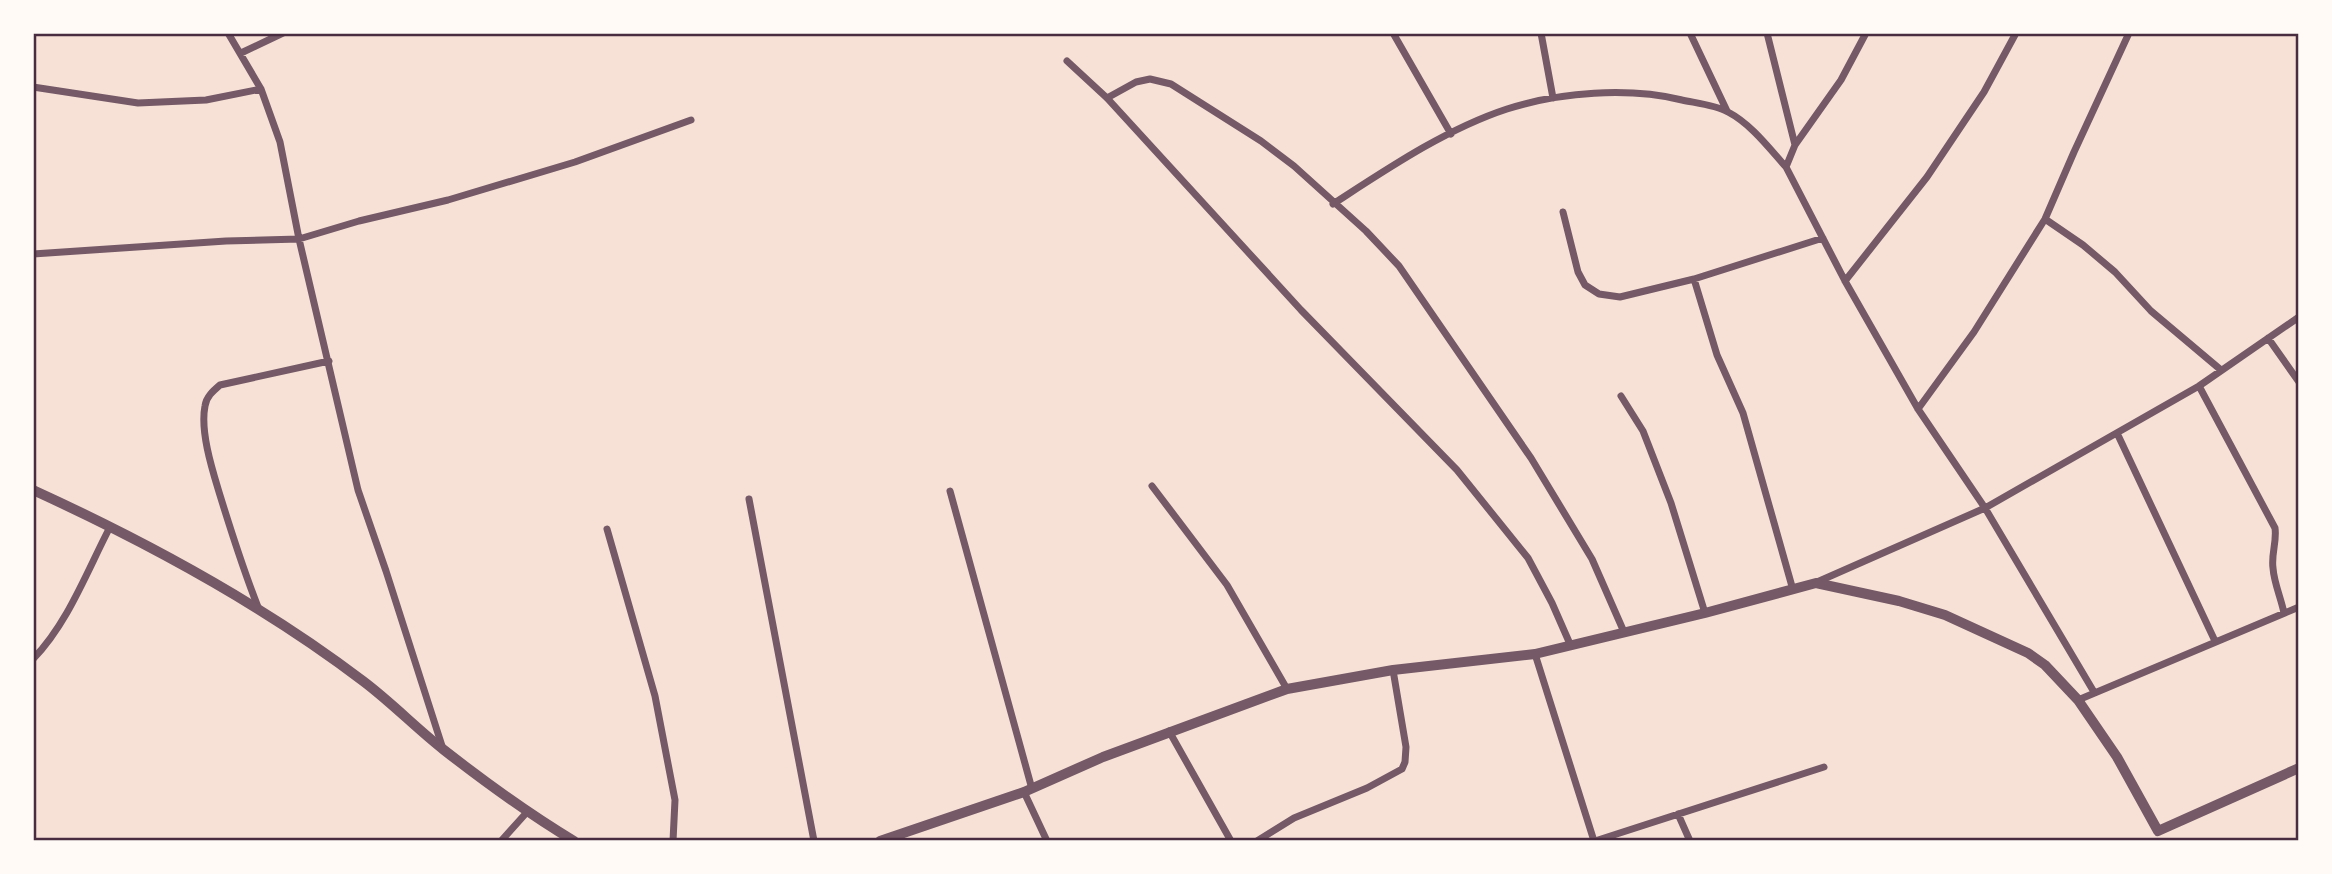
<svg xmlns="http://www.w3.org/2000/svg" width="2332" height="874" viewBox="0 0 2332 874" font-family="Figtree,sans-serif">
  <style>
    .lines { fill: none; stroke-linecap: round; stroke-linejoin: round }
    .minor { stroke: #755966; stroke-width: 7 }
    .tertiary { stroke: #755966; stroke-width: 10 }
    .neatline { fill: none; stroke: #4a2c40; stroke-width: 2.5 }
  </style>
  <rect width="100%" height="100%" fill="#f7e1d7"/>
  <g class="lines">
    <path class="minor" d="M228,33L261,89L280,142L299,239L358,490L386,571L443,749
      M1393,33L1451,134
      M1541,33L1553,98
      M1690,33L1727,111
      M1767,33L1795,145L1786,167L1845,281L1918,409L1985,508L1817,582
      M241,53L283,33
      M1067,61L1107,98L1301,310L1457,470L1528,558L1552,603L1570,644
      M33,87L138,103L206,100L261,89
      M1107,98L1136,82L1150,79L1171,84L1261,141L1294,166L1366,231L1399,266L1531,458L1592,559L1624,632
      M1795,145L1841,80L1866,33
      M1333,204C1387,169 1446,129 1507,109C1560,92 1628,87 1682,100C1696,103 1716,105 1728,112C1751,124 1769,148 1786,167
      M1563,212L1578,272L1585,285L1599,294L1620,297L1694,279L1823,238
      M2045,219L2083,245L2115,272L2151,311L2221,370
      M33,254L226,241L299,239L359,221L448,200L575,162L691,120
      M1694,279L1717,355L1743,413L1793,590
      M1845,281L1927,177L1984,92L2016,33
      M2268,338L2299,382
      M2199,386L2275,528C2277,542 2271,554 2273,568C2274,583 2281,598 2284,613
      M1621,396L1643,431L1671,503L1705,613
      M1918,409L1974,332L2045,219L2074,152L2129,33
      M2117,433L2215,641
      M1152,486L1227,585L1287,689
      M950,491L1032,789
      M749,499L814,841
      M607,529L655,696L675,800L673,841
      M258,607C243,569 231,531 219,492C212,469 200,431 205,406C206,397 213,391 220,385L329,361
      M1535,654L1594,841
      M33,659C68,623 87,571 110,527
      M2094,692L1985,508L2199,386L2299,317
      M2078,700L2299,607
      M1169,731L1231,841
      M1024,792L1047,841
      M1678,814L1690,841
      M501,841L528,811
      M1257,841L1294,818L1367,788L1402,769L1405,762L1406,747L1393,670
      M1595,841L1824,767"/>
    <path class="tertiary" d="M33,490C149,543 262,604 363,681C391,702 416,728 444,750C485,782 529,814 574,841
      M880,841L1024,792L1103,757L1287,689L1393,670L1535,654L1705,613L1816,583L1899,601L1945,615L2028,653L2045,665L2078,700L2117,757L2158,831L2299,768"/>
  </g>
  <rect width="2332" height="874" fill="none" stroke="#fffaf5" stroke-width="70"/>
  <rect x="35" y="35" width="2262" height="804" class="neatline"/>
</svg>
